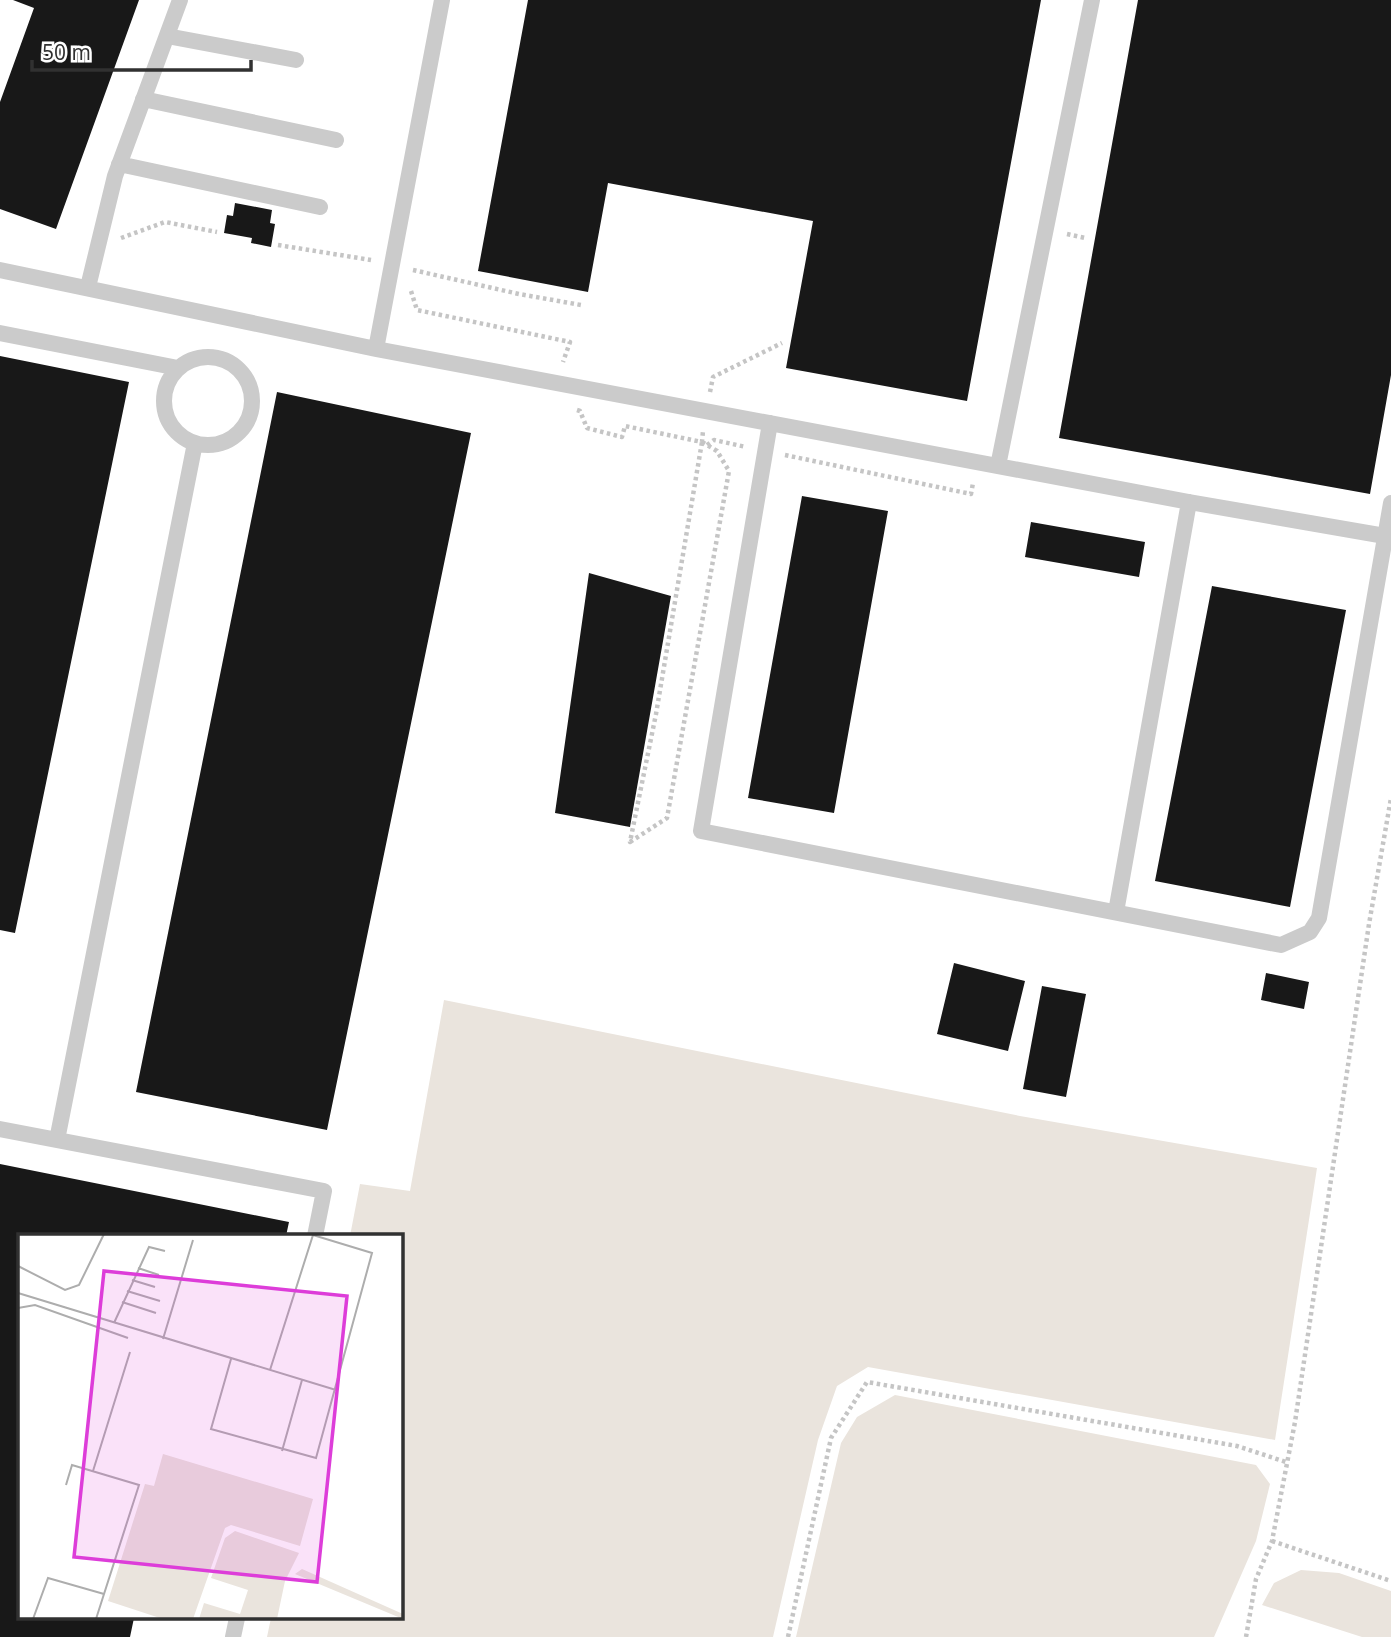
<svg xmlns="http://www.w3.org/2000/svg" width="1391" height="1637" viewBox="0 0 1391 1637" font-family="'Open Sans',sans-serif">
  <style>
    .green { fill: #eae4dd }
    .building { fill: #181818 }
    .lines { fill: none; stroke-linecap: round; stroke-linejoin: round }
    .path { stroke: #c5c5c5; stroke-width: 4.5; stroke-dasharray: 3.5 3.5; stroke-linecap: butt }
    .service { stroke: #cbcbcb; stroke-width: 16 }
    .inset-road { fill: none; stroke: #adadad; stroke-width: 2 }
    .view { fill: #dd3dd9; fill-opacity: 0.15; stroke: #dd3dd9; stroke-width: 3.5 }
    .inset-edge { fill: none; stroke: #313131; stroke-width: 3.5 }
  </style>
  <rect width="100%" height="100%" fill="#fff"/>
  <path class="green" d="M444,1000L1020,1116L1317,1168L1275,1440L868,1367L837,1386L818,1440L773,1637H267L271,1618H401V1236H350L360,1184L410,1191Z
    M895,1395L1256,1465L1270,1484L1256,1541L1214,1637H796L841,1443L857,1417Z
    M1301,1570L1339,1573L1391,1591V1637H1362L1262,1605L1274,1583Z"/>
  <path class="building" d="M13,0H139L56,229L0,209V102L34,8Z
    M528,0H1041L967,401L786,368L813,221L608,183L588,292L478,271Z
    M1138,0H1391V375L1370,494L1059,438Z
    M235,203L272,210L270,223L275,224L271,247L251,243L252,238L224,233L227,215L233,216Z
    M0,356L129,382L15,933L0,930Z
    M277,392L471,433L327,1130L136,1092Z
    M802,496L888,511L834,813L748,798Z
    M1031,522L1145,542L1139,577L1025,557Z
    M589,573L671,596L630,827L555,813Z
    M1212,586L1346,610L1290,907L1155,881Z
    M954,963L1025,981L1008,1051L937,1034Z
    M1266,973L1309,982L1304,1009L1261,1000Z
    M1042,986L1086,994L1066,1097L1023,1089Z
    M0,1164L289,1222L286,1236H19V1618H134L130,1637H0Z"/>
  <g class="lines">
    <path class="path" d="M1067,234L1085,238
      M121,238L165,222L217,232
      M278,245L371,260
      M413,270L519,294L581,305
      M411,291L417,310L570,342L563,362
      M710,392L713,377L782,343
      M577,410L580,411L587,428L622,437L625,426L702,442L703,431
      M702,442L717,451L729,471L667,818L630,842L656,714Z
      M707,445L714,440L746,447
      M785,455L971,494L973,483
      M1272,1541L1391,1581
      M788,1637L831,1438L867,1382L1237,1446L1286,1462
      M1246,1637L1256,1579L1272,1541L1295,1422L1369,924L1391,798"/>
    <path class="service" d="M167,36L296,60
      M143,99L336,140
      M119,164L320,207
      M0,270L376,349L1189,502L1385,536
      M88,287L115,176L180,0
      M0,333L178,368
      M376,349L442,0
      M164 401a44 44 0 1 1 88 0a44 44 0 1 1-88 0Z
      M770,423L701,831L1281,945L1310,932L1319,918L1391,503
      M998,466L1092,0
      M1116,912L1189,502
      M0,1129L324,1191L315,1236
      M57,1140L195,443
      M233,1637L237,1618"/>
  </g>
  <g transform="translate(18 1234)">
    <rect width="385" height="385" fill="#fff"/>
    <path d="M145,220L295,265L282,312L213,291L207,294L175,385H145L90,367L127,250L136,252ZM217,297L281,319L267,347L259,385H181L186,369L222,380L230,356L193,344L207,304ZM284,335L385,380V385L277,340Z" fill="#eae4dd"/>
    <path class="inset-road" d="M0,32L47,56L61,51L86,0M120,34L141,41M114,46L137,53M109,57L142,67M0,59L318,156M104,68L138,79M0,74L17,71L110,104M96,89L131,13L147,17M145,105L175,6M213,125L193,195L298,224L354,19L295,1L252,136M264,217L284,146M75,237L112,118M15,385L30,344L86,360L121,251L54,231L48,251M78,385L86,360"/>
    <path class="view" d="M86,37L329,62L299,348L56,323Z"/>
    <rect width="385" height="385" class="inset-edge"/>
  </g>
  <path d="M32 60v10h219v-10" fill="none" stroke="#313131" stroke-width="3.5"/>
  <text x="42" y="60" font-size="21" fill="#313131" stroke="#ffffff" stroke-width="5" paint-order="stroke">50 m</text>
</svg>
